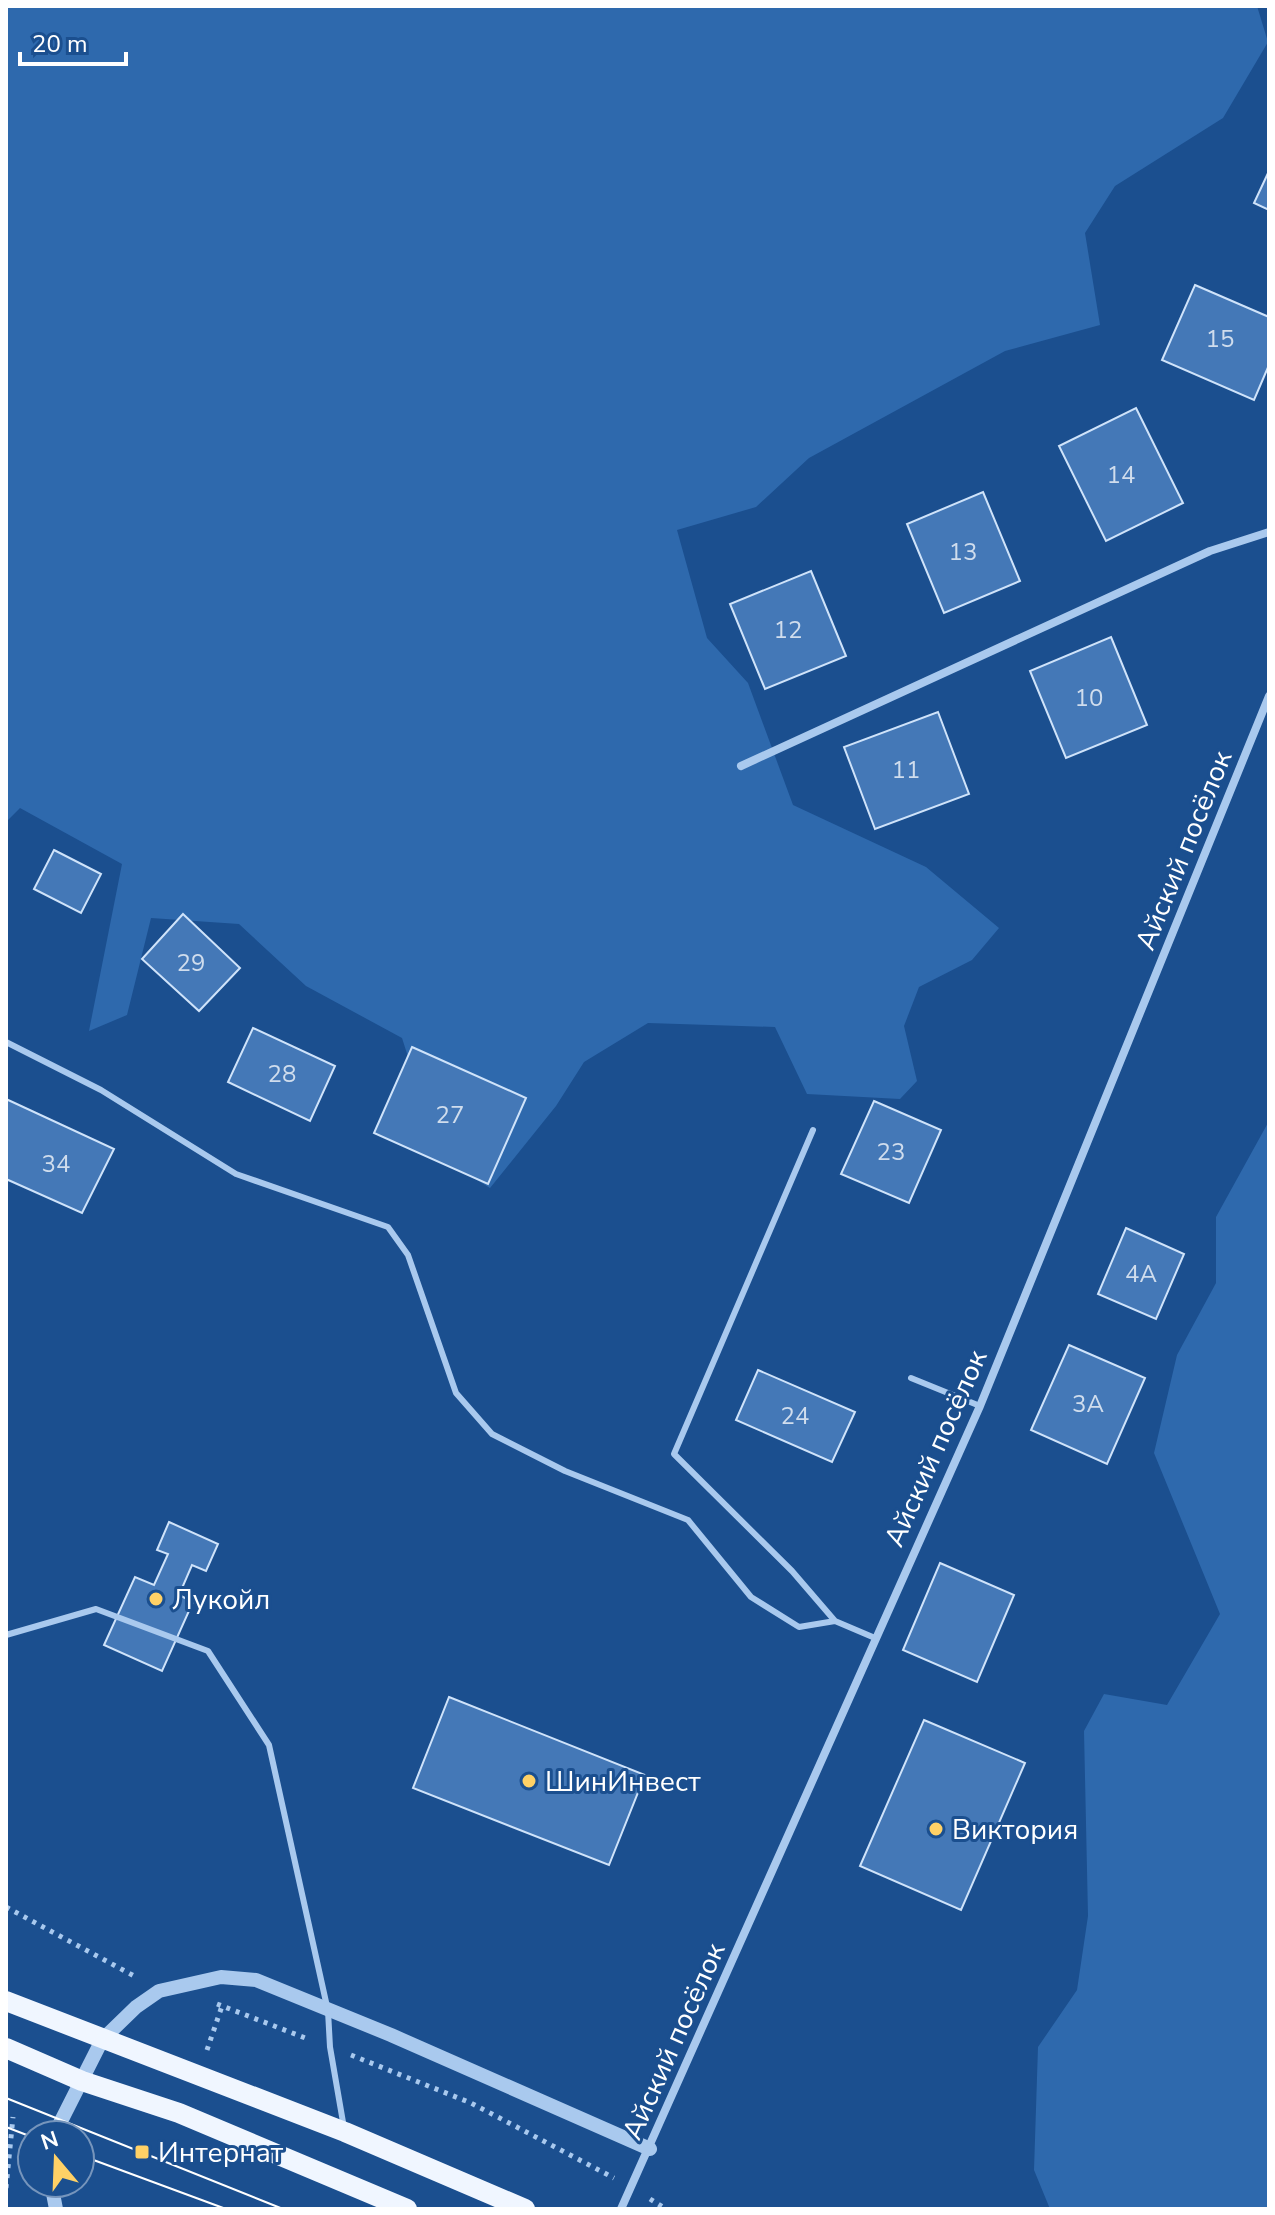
<svg xmlns="http://www.w3.org/2000/svg" width="1275" height="2215" viewBox="0 0 1275 2215" font-family="'Nunito Sans',sans-serif">
  <style>
    .green { fill: #2e69ad }
    .building { fill: #4478b7; stroke: #cfe3fa; stroke-width: 2 }
    .lines { fill: none; stroke-linecap: round; stroke-linejoin: round }
    .path { stroke: #a9c9ee; stroke-width: 5; stroke-dasharray: 4 6; stroke-linecap: butt }
    .service { stroke: #a9c9ee; stroke-width: 6 }
    .minor { stroke: #a9c9ee; stroke-width: 8 }
    .tertiary { stroke: #a9c9ee; stroke-width: 14 }
    .primary { stroke: #f0f6ff; stroke-width: 20 }
    .tram { stroke: #fff; stroke-width: 2 }
    .poi-dot { fill: #ffd166; stroke: #1b4f8f; stroke-width: 3 }
    .labels { text-anchor: middle; stroke-width: 6; stroke-linejoin: round; paint-order: stroke }
    .number-label { font-size: 24px; fill: #d0dded }
    .street-label { font-size: 28px; fill: #fff; stroke: #1b4f8f }
    .poi-label { font-size: 28px; fill: #fff; stroke: #1b4f8f; text-anchor: start }
  </style>
  <rect width="100%" height="100%" fill="#1b4f8f"/>
  <path class="green" d="M6,6H1257L1268,42L1223,118L1115,186L1085,233L1100,325L1005,351L809,458L756,507L677,530L707,638L748,683L793,805L926,867L999,928L972,960L919,987L904,1026L917,1081L900,1099L807,1094L775,1027L648,1023L584,1062L556,1106L490,1188L440,1157L402,1038L306,986L239,924L151,918L127,1015L89,1031L122,864L20,808L6,822Z
    M1269,1121V2209H1050L1034,2170L1038,2047L1077,1990L1088,1916L1084,1731L1104,1694L1167,1705L1220,1614L1154,1453L1177,1355L1216,1283V1217Z"/>
  <path class="building" d="M1269,171V210L1254,203Z
    M1195,285L1269,317V365L1254,400L1162,360Z
    M1136,408L1183,503L1106,541L1059,446Z
    M983,492L1020,581L944,613L907,524Z
    M811,571L846,656L765,689L730,604Z
    M1111,637L1147,725L1066,758L1030,671Z
    M938,712L969,794L875,829L844,747Z
    M54,850L101,874L81,913L34,889Z
    M183,914L240,968L199,1011L142,959Z
    M253,1028L335,1066L310,1121L228,1082Z
    M412,1047L526,1098L488,1184L374,1133Z
    M6,1099L114,1149L82,1213L6,1179Z
    M874,1101L941,1130L909,1203L841,1174Z
    M1126,1228L1184,1254L1156,1319L1098,1294Z
    M1069,1345L1145,1378L1107,1464L1031,1430Z
    M758,1370L855,1412L832,1462L736,1420Z
    M169,1522L218,1544L206,1571L192,1565L179,1595L193,1602L162,1671L104,1645L135,1577L154,1585L168,1554L157,1550Z
    M940,1563L1014,1595L977,1682L903,1650Z
    M449,1697L645,1775L609,1865L413,1788Z
    M924,1720L1025,1763L961,1910L860,1866Z"/>
  <g class="lines">
    <path class="path" d="M6,1907L136,1977
      M217,2004L308,2039
      M207,2050L222,2006
      M351,2055L471,2103L614,2178
      M6,2188L13,2117
      M650,2199L666,2209"/>
    <path class="service" d="M6,1042L101,1090L236,1174L388,1227L408,1255L456,1393L492,1434L565,1471L688,1520L751,1597L799,1627L835,1621L875,1638
      M813,1130L674,1454L792,1571L835,1621
      M911,1378L980,1406
      M6,1635L96,1609L208,1651L269,1745L328,2011L330,2047L344,2128"/>
    <path class="minor" d="M741,766L1210,551L1269,532
      M621,2209L980,1406L1269,696"/>
    <path class="tertiary" d="M54,2135L102,2040L136,2007L159,1991L221,1977L256,1980L391,2035L650,2149
      M51,2183L56,2209"/>
    <path class="primary" d="M6,2001L345,2132L525,2209
      M6,2048L82,2081L179,2113L407,2209"/>
    <path class="tram" d="M6,2098L283,2209
      M6,2127L32,2137
      M80,2155L226,2209"/>
  </g>
  <g class="poi-dot">
    <circle cx="156" cy="1599" r="8"/>
    <circle cx="529" cy="1781" r="8"/>
    <circle cx="936" cy="1829" r="8"/>
    <rect x="134" y="2144" width="16" height="16" rx="4"/>
  </g>
  <g class="labels">
    <g class="number-label">
      <text x="1220" y="347">15</text>
      <text x="1121" y="483">14</text>
      <text x="963" y="560">13</text>
      <text x="788" y="638">12</text>
      <text x="1089" y="706">10</text>
      <text x="906" y="778">11</text>
      <text x="191" y="971">29</text>
      <text x="282" y="1082">28</text>
      <text x="450" y="1123">27</text>
      <text x="891" y="1160">23</text>
      <text x="56" y="1172">34</text>
      <text x="1141" y="1282">4А</text>
      <text x="1088" y="1412">3А</text>
      <text x="795" y="1424">24</text>
    </g>
    <g class="street-label">
      <text transform="translate(1183 850) rotate(-68)" y="10">Айский посёлок</text>
      <text transform="translate(935 1448) rotate(-66)" y="10">Айский посёлок</text>
      <text transform="translate(673 2041) rotate(-66)" y="10">Айский посёлок</text>
    </g>
    <g class="poi-label">
      <text x="172" y="1609">Лукойл</text>
      <text x="545" y="1791">ШинИнвест</text>
      <text x="952" y="1839">Виктория</text>
      <text x="158" y="2162">Интернат</text>
    </g>
  </g>
  <rect width="1275" height="2215" fill="none" stroke="#ffffff" stroke-width="16"/>
  <g transform="translate(56 2159) rotate(341)"><circle r="38" fill="#1b4f8f" stroke="#7695bc" stroke-width="2"/>
  <path d="M0-6L14 30L0 20L-14 30Z" fill="#ffd166"/>
  <text y="-12" font-size="22" font-weight="bold" text-anchor="middle" fill="#ffffff">N</text>
  </g>
  <path d="M20 52v12h106v-12" fill="none" stroke="#ffffff" stroke-width="4"/>
  <text x="32" y="52" font-size="24" fill="#ffffff" stroke="#1b4f8f" stroke-width="6" paint-order="stroke">20 m</text>
</svg>
